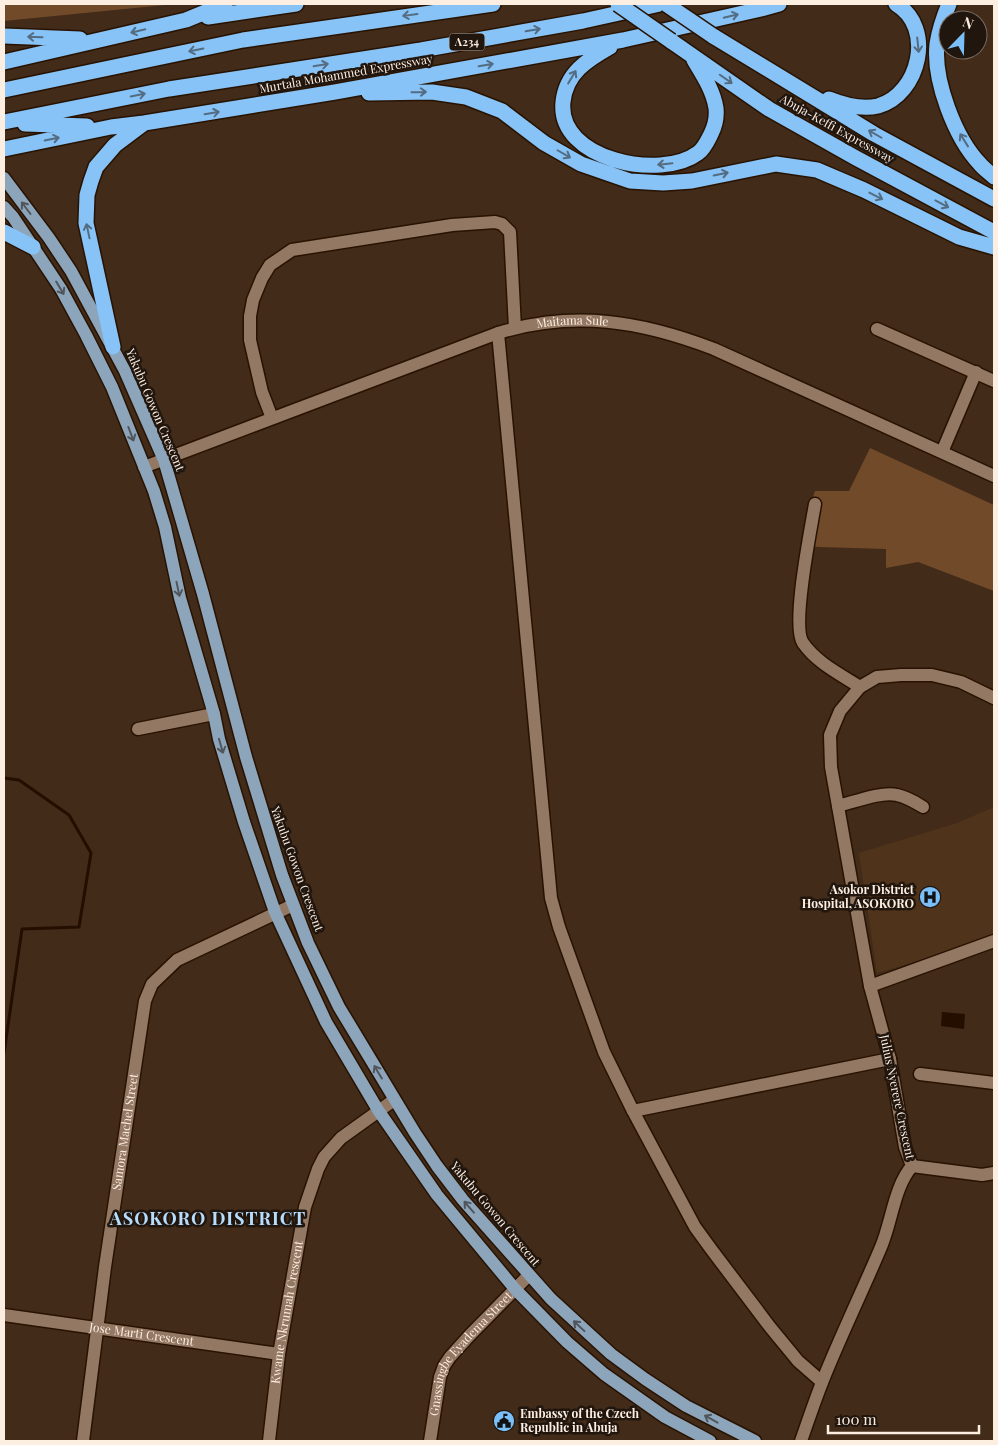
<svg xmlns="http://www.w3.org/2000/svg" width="998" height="1445" viewBox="0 0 998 1445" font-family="'Playfair Display',serif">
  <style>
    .built { fill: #50331b }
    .green { fill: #714a2a }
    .water { fill: #230e00 }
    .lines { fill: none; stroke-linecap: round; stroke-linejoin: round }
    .stream { stroke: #230e00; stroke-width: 3 }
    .minor-casing { stroke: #281302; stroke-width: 15 }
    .major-casing { stroke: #281302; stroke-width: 15 }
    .highway-casing { stroke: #281302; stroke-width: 18 }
    .minor { stroke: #937863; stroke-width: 12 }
    .major { stroke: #8ca5bb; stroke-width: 12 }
    .highway { stroke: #87c3f6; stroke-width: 15 }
    .highway-bridge-casing { stroke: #281302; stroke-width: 18; stroke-linecap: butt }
    .highway-bridge { stroke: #87c3f6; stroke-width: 15 }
    .oneway { stroke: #546c82 }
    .oneway2 { stroke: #51565c }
    .labels { text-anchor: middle; stroke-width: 5; stroke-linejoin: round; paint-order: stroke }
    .shield { fill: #21160e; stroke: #bbada2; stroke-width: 1 }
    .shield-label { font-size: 11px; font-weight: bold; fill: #fdeee2 }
    .street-label { font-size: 12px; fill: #fdeee2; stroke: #21160e }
    .poi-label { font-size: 12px; font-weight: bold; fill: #fdeee2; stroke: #21160e; text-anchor: end }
    .district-label { font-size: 18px; font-weight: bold; letter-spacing: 1px; fill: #b7dcfc; stroke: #21160e }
  </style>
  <rect width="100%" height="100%" fill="#422b18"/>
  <path class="built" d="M994,807V936L962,948L877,973L859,853L957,823Z"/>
  <path class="green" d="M4,4H175L4,21Z
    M870,448L994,505V591L918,562L886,568V549L819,547L802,545L804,529L808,523L807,515L815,491H849Z"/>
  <path class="water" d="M942,1012L965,1014L964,1029L941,1026Z"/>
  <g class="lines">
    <path class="stream" d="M4,778L19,780L69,815L91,853L79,927L22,929L4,1053"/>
    <g class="minor-casing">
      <g id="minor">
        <path d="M877,329L994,381"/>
        <path d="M498,333L551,898L559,927L604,1052L633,1111L695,1227L711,1249L770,1327L798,1361L822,1382"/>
        <path d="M272,418L262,392L250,340V316L253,300L262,278L270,265L292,250L452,225L495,222L502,224L510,232L515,328"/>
        <path d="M942,452L976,372"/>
        <path id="s1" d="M144,467L498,333C575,310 641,321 714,349L994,476"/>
        <path d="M815,504C811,528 791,626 803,643C817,663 840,674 860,687"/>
        <path d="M138,729L214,714"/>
        <path d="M838,806C854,802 882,791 897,795C907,797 915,802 923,807"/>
        <path d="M870,986L994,941"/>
        <path d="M920,1074L994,1083"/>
        <path d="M633,1111L890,1059"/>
        <path d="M912,1166L982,1175L994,1173"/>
        <path id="s2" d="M4,1315L279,1354"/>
        <path id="s3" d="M83,1441L105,1267L145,1001L152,984L177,960L293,905"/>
        <path id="s4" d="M269,1441L279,1354L305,1207L318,1169L324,1157L341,1138L394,1100"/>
        <path id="s5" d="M430,1441L440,1377L444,1366L450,1357L470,1335L528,1276"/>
        <path d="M801,1441C808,1421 815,1400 823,1380C841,1335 862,1292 881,1247C892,1221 894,1187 912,1166L905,1147L890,1059L870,986L831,767L830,735L840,711L860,687L877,677L901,675H932L961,682L994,698"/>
      </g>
    </g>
    <g class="major-casing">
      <path id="major" d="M4,178L49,238L71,271L125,371L164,460L203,594L246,757L282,875L308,943L339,1007L368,1055L415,1133L437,1166L463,1200L551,1299L611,1354L645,1379L686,1406L755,1441
        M4,207L13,217L61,289L86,335L112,387L154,491L165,527L180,598L214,714L219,739L244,822L275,912L326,1022L378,1110L437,1195L515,1289L567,1342L604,1374L665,1417L710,1441"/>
    </g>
    <g class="highway-casing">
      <path id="highway" d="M949,4C944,16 939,31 937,44C933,80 955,138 980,164C984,169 990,173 994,177
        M208,17L296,4
        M4,36L80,39
        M713,36L874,134L994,199
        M671,41L769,109L856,158L994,232
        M610,47C587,60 566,73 563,102C557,160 661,181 698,153C704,149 708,140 711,134C715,126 717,117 716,108C713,90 703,75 694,60
        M4,62L186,20L225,4
        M4,90L243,40L493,4
        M369,93L432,92L466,97L502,111L544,143L581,164L630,181L663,183L692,181L776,164L817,170L864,190L959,237L994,247
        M829,99C844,105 861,110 878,106C920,94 935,27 896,4
        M4,122L169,89L421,50L583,21L660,4
        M25,124L87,126
        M4,149L111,127L144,123L335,92L623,40L761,9L779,4
        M4,232L33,247
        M113,347L86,223L87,195L91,181L96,167L115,145L143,124"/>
    </g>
    <use href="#minor" class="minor"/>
    <use href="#major" class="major"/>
    <use href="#highway" class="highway"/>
    <g class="highway-bridge-casing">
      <path id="highway-bridge" d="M618,4L671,41
        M666,4L713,36"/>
    </g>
    <use href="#highway-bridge" class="highway-bridge"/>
  </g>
  <defs><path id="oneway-shaft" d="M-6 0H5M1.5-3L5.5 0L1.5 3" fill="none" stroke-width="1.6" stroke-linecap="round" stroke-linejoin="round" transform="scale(1.25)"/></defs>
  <g class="oneway">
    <use href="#oneway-shaft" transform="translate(410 15) rotate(172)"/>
    <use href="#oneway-shaft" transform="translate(731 16) rotate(-13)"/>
    <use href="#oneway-shaft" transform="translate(533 30) rotate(-10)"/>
    <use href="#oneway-shaft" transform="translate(138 31) rotate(167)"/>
    <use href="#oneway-shaft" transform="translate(35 37) rotate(-178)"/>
    <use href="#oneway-shaft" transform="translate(918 45) rotate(84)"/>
    <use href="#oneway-shaft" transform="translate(196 50) rotate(169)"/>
    <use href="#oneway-shaft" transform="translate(321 65) rotate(-9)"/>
    <use href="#oneway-shaft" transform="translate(486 65) rotate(-10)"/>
    <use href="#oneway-shaft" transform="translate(572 77) rotate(-59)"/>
    <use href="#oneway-shaft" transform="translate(726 79) rotate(35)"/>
    <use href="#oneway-shaft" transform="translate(419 92) rotate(-1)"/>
    <use href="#oneway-shaft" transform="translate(138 95) rotate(-11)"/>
    <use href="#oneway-shaft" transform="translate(212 113) rotate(-9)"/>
    <use href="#oneway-shaft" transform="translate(875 134) rotate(-150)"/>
    <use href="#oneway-shaft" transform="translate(52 139) rotate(-12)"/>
    <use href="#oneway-shaft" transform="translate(964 140) rotate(-122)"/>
    <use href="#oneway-shaft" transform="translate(564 154) rotate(30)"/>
    <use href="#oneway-shaft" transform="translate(665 164) rotate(174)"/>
    <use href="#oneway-shaft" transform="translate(721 174) rotate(-12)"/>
    <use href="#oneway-shaft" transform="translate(876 196) rotate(27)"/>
    <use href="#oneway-shaft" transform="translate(942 204) rotate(28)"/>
    <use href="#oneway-shaft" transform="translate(88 231) rotate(-102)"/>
  </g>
  <g class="oneway2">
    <use href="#oneway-shaft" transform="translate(26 208) rotate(-127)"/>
    <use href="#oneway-shaft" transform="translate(60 288) rotate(59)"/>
    <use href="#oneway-shaft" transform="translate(131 434) rotate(69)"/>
    <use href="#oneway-shaft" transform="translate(178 589) rotate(78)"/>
    <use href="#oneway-shaft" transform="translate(221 746) rotate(74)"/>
    <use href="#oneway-shaft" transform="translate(378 1072) rotate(-121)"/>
    <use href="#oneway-shaft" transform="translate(469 1207) rotate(-131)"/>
    <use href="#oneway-shaft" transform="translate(579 1326) rotate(-137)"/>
    <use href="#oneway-shaft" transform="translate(711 1419) rotate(-151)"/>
  </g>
  <defs>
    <g id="hospital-disc" transform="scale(1.125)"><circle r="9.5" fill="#7abff8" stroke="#21160e"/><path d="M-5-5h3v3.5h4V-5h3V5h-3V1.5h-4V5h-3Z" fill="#111"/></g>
    <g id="civic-disc" transform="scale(1.125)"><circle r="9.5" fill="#7abff8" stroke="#21160e"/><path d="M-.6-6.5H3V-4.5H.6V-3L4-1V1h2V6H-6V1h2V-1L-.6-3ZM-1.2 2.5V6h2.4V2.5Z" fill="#111"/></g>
  </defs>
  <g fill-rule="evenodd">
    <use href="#hospital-disc" x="930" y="897"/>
    <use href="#civic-disc" x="504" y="1421"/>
  </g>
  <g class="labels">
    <rect class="shield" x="449.5" y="33.5" width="35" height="17" rx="4"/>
    <g class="shield-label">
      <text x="467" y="46">A234</text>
    </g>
    <g class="street-label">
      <text transform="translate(346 74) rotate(-10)" y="4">Murtala Mohammed Expressway</text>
      <text transform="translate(837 129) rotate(29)" y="4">Abuja-Keffi Expressway</text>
      <text dy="4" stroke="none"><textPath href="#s1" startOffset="454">Maitama Sule</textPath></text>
      <text transform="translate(155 410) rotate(67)" y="4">Yakubu Gowon Crescent</text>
      <text transform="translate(297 869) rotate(70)" y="4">Yakubu Gowon Crescent</text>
      <text transform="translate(897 1097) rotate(78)" y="4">Julius Nyerere Crescent</text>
      <text dy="4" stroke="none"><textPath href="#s3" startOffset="312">Samora Machel Street</textPath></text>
      <text transform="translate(495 1214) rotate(50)" y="4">Yakubu Gowon Crescent</text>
      <text dy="4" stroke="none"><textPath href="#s4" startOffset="130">Kwame Nkrumah Crescent</textPath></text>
      <text dy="4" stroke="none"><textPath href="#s2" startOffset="139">Jose Marti Crescent</textPath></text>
      <text dy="4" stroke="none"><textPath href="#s5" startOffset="100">Gnassingbe Eyadema Street</textPath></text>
    </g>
    <g class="poi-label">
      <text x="914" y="894">Asokor District<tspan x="914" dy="14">Hospital, ASOKORO</tspan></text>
      <text x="520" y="1418" text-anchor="start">Embassy of the Czech<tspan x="520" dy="14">Republic in Abuja</tspan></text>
    </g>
    <g class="district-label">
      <text x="208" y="1225">ASOKORO DISTRICT</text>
    </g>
  </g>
  <rect width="998" height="1445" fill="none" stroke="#fdeee2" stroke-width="10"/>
  <g transform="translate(963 35) rotate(23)"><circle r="24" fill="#21160e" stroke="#796c63"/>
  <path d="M0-4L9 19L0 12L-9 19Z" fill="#7abff8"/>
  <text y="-8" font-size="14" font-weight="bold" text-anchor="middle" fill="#fdeee2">N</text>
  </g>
  <path d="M828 1425v8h151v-8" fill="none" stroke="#fdeee2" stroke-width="2.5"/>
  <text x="836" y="1425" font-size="15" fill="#fdeee2" stroke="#21160e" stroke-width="4" paint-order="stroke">100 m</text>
</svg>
